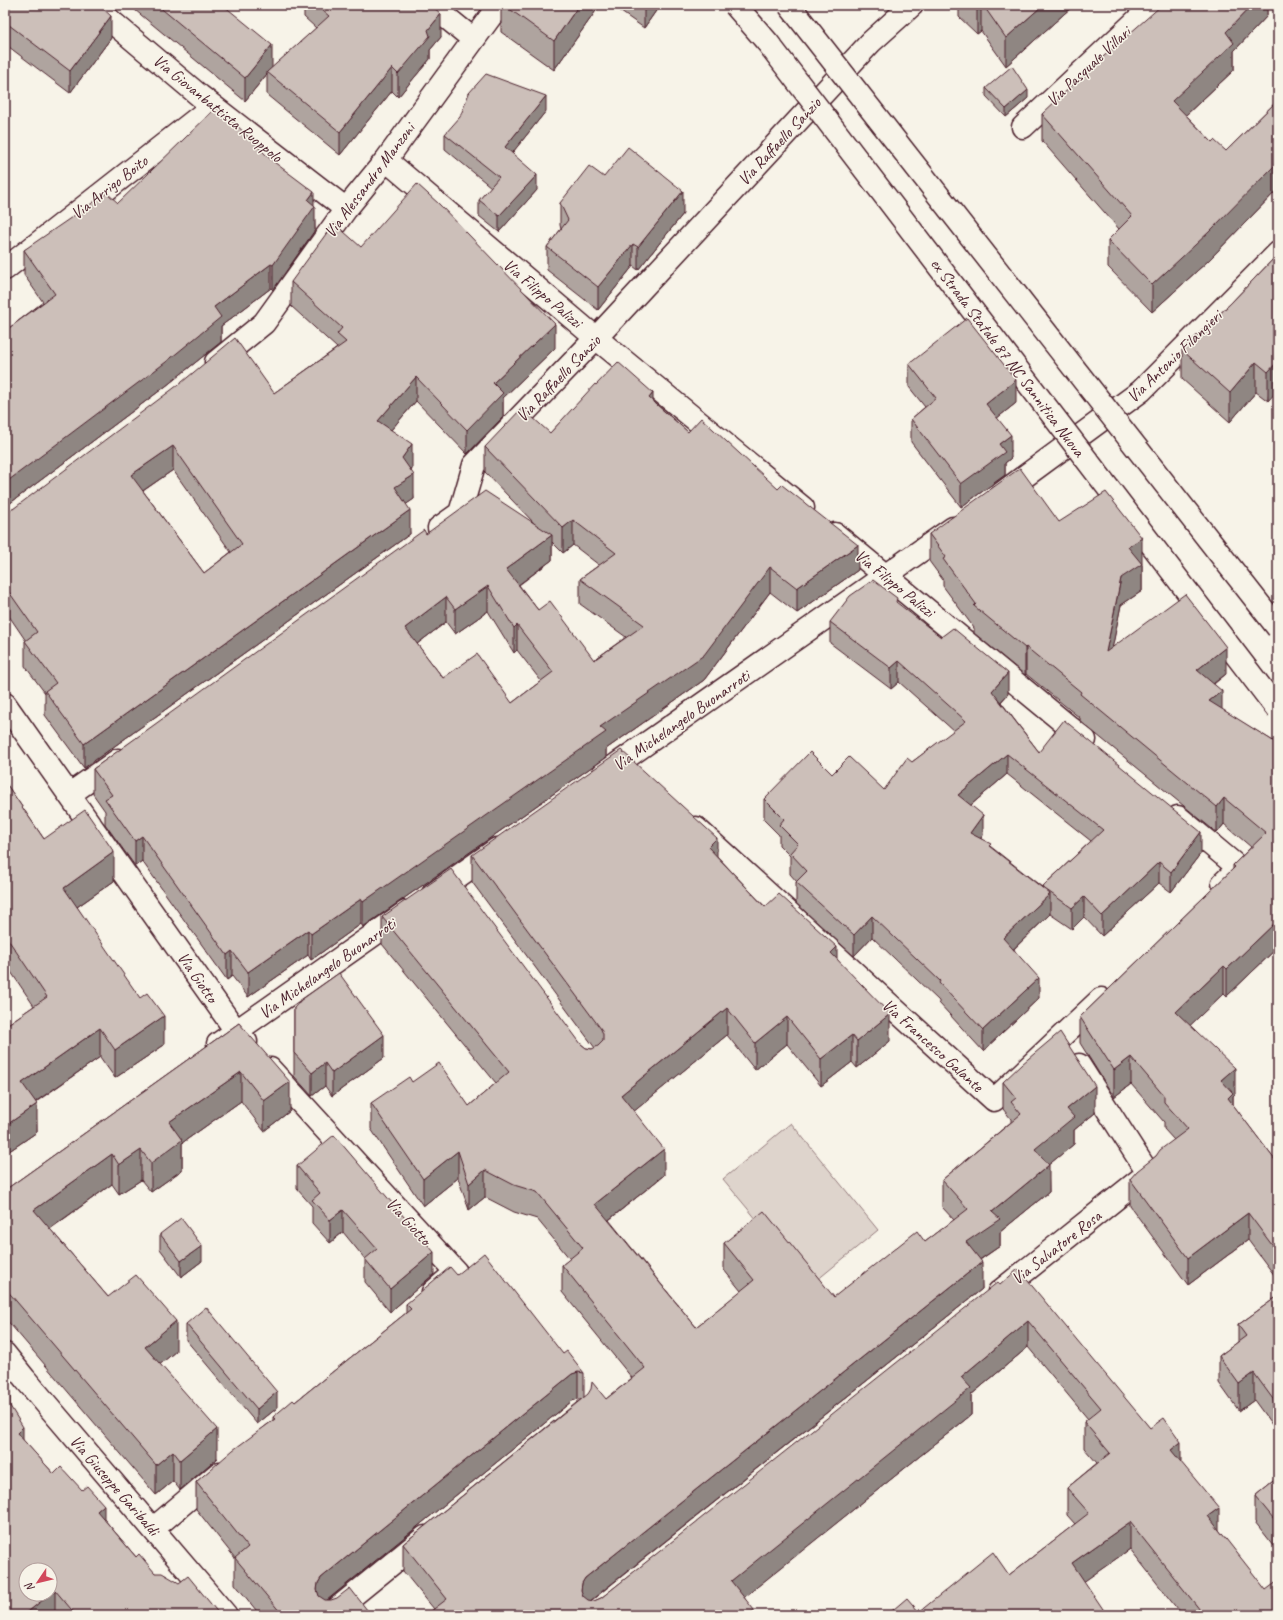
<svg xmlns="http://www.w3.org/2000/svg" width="1283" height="1620" viewBox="0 0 1283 1620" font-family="Caveat,sans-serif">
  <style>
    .green { fill: #ded4cc; stroke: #947a7c }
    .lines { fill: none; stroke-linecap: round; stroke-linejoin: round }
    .minor-casing { stroke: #4a1f2b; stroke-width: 25 }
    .minor { stroke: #f7f3e8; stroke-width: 22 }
    .highway-bridge-casing { stroke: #4a1f2b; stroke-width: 25; stroke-linecap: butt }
    .highway-bridge { stroke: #f7f3e8; stroke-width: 22 }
    .wall { fill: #afa49f; stroke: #4a1f2b; fill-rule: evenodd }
    .shaded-wall { fill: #8f8682; stroke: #4a1f2b }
    .building { fill: #ccbfb9; stroke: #4a1f2b; fill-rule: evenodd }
    .labels { text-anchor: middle; stroke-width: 3; stroke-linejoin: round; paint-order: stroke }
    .street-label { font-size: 17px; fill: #4a1f2b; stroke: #f7f3e8 }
  </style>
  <rect width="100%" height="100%" fill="#f7f3e8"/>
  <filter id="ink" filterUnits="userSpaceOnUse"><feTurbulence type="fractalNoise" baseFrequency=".025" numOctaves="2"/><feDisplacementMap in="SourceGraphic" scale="8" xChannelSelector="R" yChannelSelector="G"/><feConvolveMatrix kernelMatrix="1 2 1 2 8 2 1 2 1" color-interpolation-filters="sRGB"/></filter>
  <g filter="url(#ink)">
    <path class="green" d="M791,1123L878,1230L811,1285L723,1179Z"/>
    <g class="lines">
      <g class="minor-casing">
        <path id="minor" d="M92,5L200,96L346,209
          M431,5L473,39
          M1023,127L1153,5
          M386,160L596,338L803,508
          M5,269L213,106
          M216,362L264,323L346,209L386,160L499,5
          M1002,493L1141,391L1278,253
          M439,528L460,513L474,465L596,338L871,42L912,5
          M835,534L1085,740
          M5,704L236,1031L246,1042
          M603,774L953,528
          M70,794L118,760
          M1178,817L1239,868L1223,883
          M696,828L994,1100L1101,999
          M433,894L497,849
          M218,1044L406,912
          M270,1069L456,1272L433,1292
          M999,1292L1148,1173L1079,1065
          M5,1354L25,1379L226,1615
          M153,1529L219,1473
          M329,1615L425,1537"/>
      </g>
      <use href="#minor" class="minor"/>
      <g class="highway-bridge-casing">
        <path id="highway-bridge" d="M735,5L768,43L1278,710
          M789,5L1278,628"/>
      </g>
      <use href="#highway-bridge" class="highway-bridge"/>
    </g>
    <path class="wall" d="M5,5L111,38L70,93L5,44Z
      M129,5H223L272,68L316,28L304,17V5H431L441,37L430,50V59L398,97L392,91L340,155L267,95V74L245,101Z
      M501,5H600L554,70L501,32Z
      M611,5H660L644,28Z
      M959,5H1074L1006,66L981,31L977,34L959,17Z
      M1267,10V16L1234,51V70L1186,115L1212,142L1226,151L1278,100V189L1209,260L1152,312L1108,267V240L1119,229L1042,141V114Z
      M986,88L1028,98L1006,117L986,96Z
      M546,111L512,153L537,190L499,232L479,216V200L491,187L445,149V134Z
      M604,177L683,214L638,270L633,266L598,310L547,270V247L561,229L560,225V203Z
      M118,203L314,205L315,230L273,290L271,288L221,326V342L166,386L5,507V331L43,302L24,275V250Z
      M361,247L555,348L503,398V417L467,454L416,401L391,430L412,468L411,470L414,499L406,504L410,534L84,768L45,715V693L25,666V641H26L9,616L6,618L5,616V511L13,509L274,393L337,348L291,306V282ZM173,470L231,552L204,573L143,491Z
      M1278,254L1268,401L1256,392L1230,422L1182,379V350L1231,303Z
      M909,364L1016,403L997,418L1011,458L1005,463V475L961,507L911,442V419L925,407L909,387Z
      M596,385L653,401L688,432L858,570L797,613L770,592L704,680L606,749V757L363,927L361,924L311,960L308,955L248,997L232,976L227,980L142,861L135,866L105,824V811L93,794V769L426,534L535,524L485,472V447L550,433ZM552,542L563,553L573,545L599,565L580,579V604L626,637L594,660L538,610L519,585L552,560ZM488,611L514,653L517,650L541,681L512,703L443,678L417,644L446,622L455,634Z
      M1059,522L1142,565V591L1121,605L1112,648L1226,674L1214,684L1222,710L1278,744V947L1227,996L1224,993L1190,1025L1235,1094L1233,1096V1105L1278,1164V1280L1248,1240L1188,1285L1130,1206V1179L1174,1140L1164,1129V1122L1131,1084L1114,1097L1080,1043V1017L1233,869V865L1251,847L1224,824L1217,833L1080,721V718L1026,674L1025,675L974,633V628L943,586V580L929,561V534Z
      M897,604L1008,694L1001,702L1039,752L1201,853L1171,892L1159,883L1102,936L1084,917L1072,929L1050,914L1014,949L1039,998L983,1051L939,1003V1001L872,937L854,956L796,903V882H797L790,874V856L779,845V835L764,820V799L832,774L884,790L912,762L954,731L899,682L891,689L830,643V622ZM1007,774L1091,841L1042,887L981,839L983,835L971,805Z
      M5,782L44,839L114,881L77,907L164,1045L115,1078L100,1057L36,1102L37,1132L5,1154V1026L34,1006L5,963Z
      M472,855L717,856L765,907L837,959L890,1041L857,1068L852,1062L821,1086L787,1044L755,1070L727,1035L634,1111L664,1175L609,1220L696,1327L741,1291L724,1270V1243L834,1297L925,1242L954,1220L942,1207V1180L1011,1122V1119L1003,1109V1082L1095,1113L1074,1130V1144L1048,1165L1049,1192L1000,1232V1246L980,1260L982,1289L592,1600L594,1601L601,1598L1000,1285L1150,1428L1181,1463L1219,1530L1278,1615H1182L1130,1549L1084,1581L919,1612L1009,1575L1075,1524L1067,1515V1488L1097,1463L1084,1448V1422L1088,1419L1028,1347L971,1395V1415L744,1597L754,1615H426L434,1609L403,1571V1544L581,1399H578L572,1401L327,1600L371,1615H260L235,1584V1558L196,1509V1482L273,1420V1417L295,1402L406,1313V1304L457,1275L563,1354L584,1373V1397L606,1399L632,1378L562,1292V1265L570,1259L537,1219L514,1212L485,1197L469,1210L458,1178L423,1206L371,1129V1103L412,1082L469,1106L496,1083L382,944V917L581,1044L586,1048L592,1049L595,1048L472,882Z
      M294,1008L384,1058L332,1096L325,1086L312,1096L294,1076Z
      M239,1023L290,1111L264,1131L241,1101L182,1143V1170L151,1192L141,1180L119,1194L112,1184L50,1229L108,1297L176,1351L160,1364L217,1458L180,1490L173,1481L156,1495L5,1318V1190Z
      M297,1166L434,1274L390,1312L365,1282V1259L343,1232L330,1243L312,1223V1206L297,1189Z
      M160,1234L202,1261L181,1277L160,1249Z
      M1278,1296V1433L1254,1400L1239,1411L1219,1383V1356L1238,1342V1325Z
      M186,1324L277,1408L257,1424L186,1340Z
      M10,1406L23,1440L54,1474L104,1519L136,1557L155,1573L220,1615H5Z
      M1278,1477V1551L1255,1522V1496Z"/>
    <path class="shaded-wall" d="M579,5H600L554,70V41Z
      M644,5H660L644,28Z
      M977,5H981V31L977,34Z
      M1043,5H1074L1006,66V38Z
      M1252,5H1272L1267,10V16L1234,51V70L1172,128V101L1226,32Z
      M441,14V37L430,50V59L398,97V74L428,30Z
      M111,16V38L70,93V71Z
      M272,45V68L267,72V74L245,101V78Z
      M392,68V91L340,155V132Z
      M1028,90V98L1006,117V109Z
      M546,96V111L505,162V147Z
      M1278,162V189L1209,260L1152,312V285Z
      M537,175V190L499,232V216Z
      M683,191V214L638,270V247Z
      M314,192V208L315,206V230L273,290V265L308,200Z
      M633,244V266L598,310V287Z
      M271,264V288L221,326V342L166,386L5,507V483L214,307Z
      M555,324V348L503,398V417L467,454V430L493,383Z
      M1278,361V390L1268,401V372Z
      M1256,362V392L1230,422V393Z
      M416,377V401L378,445V421Z
      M1016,380V403L986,427V404Z
      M653,393V419L649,398Z
      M1011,435V458L1005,463V475L961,507V484L999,444Z
      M412,444V468L403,482L414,475V499L395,512V487L402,458Z
      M173,446V470L131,499V475Z
      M410,510V534L84,768V744Z
      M573,520V545L563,553V528Z
      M552,535V560L506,594V569Z
      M1142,538V591L1121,605L1106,679V652L1121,578L1128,547Z
      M858,545V570L797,613V588Z
      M770,567V592L704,680L606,749V757L363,927V902L600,727Z
      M488,586V611L455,634V609Z
      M9,592V616L6,618V594Z
      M446,597V622L405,653V628Z
      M517,625V650L514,653V628Z
      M1026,647V674L1025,675V648Z
      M1226,647V674L1197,696V670Z
      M899,661V682L891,689V668Z
      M1008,673V694L992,711V691Z
      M1222,691V718L1209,701Z
      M1007,754V774L958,816V795Z
      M1224,798V824L1217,833V807Z
      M983,815V835L970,853V833Z
      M1201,832V853L1171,892V872Z
      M142,836V861L135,866V841Z
      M717,838V864L708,847Z
      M114,852V881L64,916V888Z
      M1159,862V883L1102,936V916Z
      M1050,894V914L1003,959V938Z
      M1084,897V917L1072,929V908Z
      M361,899V924L311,960V934Z
      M872,916V937L854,956V935Z
      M1278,920V947L1227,996V969Z
      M308,930V955L248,997V972Z
      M837,947V973L831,953Z
      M232,951V976L227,980V955Z
      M1224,966V993L1176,1039V1012Z
      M1039,978V998L983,1051V1030Z
      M727,1008V1035L621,1122V1095Z
      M890,1014V1041L857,1068V1041Z
      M164,1016V1045L115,1078V1050Z
      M787,1017V1044L755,1070V1043Z
      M100,1028V1057L22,1111V1083Z
      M384,1035V1058L332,1096V1073Z
      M852,1035V1062L821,1086V1059Z
      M1131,1057V1084L1114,1097V1070Z
      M325,1063V1086L312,1096V1073Z
      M1235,1068V1094L1233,1096V1120L1221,1080Z
      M241,1072V1101L182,1143V1170L151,1192V1163L169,1122Z
      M290,1082V1111L264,1131V1101Z
      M1095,1086V1113L1074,1130V1144L1035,1176V1149L1067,1109Z
      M37,1104V1132L5,1154V1126Z
      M664,1149V1175L595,1231V1204Z
      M141,1150V1180L119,1194V1165Z
      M458,1151V1178L423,1206V1179Z
      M112,1154V1184L34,1240V1210Z
      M1049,1165V1192L1000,1232V1246L966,1269V1242L992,1212Z
      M485,1170V1197L469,1210V1184Z
      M343,1210V1232L330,1243V1220Z
      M1248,1213V1240L1188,1285V1258Z
      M202,1246V1261L181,1277V1261Z
      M434,1252V1274L390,1312V1289Z
      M982,1262V1289L585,1605L581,1590L582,1583L585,1578Z
      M176,1321V1351L145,1377V1347Z
      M1028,1321V1347L971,1395V1415L731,1608V1581L961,1377Z
      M578,1372V1399L572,1401L321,1605L317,1590L318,1583L321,1578L572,1374Z
      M1254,1373V1400L1239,1411V1384Z
      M10,1391V1418L5,1423V1395Z
      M277,1392V1408L257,1424V1409Z
      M23,1427V1455L17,1433Z
      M217,1429V1458L180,1490V1460Z
      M1181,1442V1468L1171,1450Z
      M173,1451V1481L156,1495V1465Z
      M104,1505V1533L97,1511Z
      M1219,1508V1535L1208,1516Z
      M1130,1522V1549L1072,1590V1563Z
      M55,1590V1615H24Z
      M754,1610V1615H748Z"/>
    <path class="building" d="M5,5H99L111,16L70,71L5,22Z
      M157,5H223L272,45L245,78Z
      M316,5H431L441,14L428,30L430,36L398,74L392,68L340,132L267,72L329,16Z
      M504,5H579L554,41Z
      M983,5H1043L1006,38Z
      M1162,5H1252L1226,32L1234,43L1172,101L1212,142L1214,140L1226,151L1278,100V162L1209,232L1152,285L1108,240L1132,216L1042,114L1095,64Z
      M1012,66L1028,90L1006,109L986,88Z
      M486,74L546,96L505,147L537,175L499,216L479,200L499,177L445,134L460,117L469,93Z
      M218,106L270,159L314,192L308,200L315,206L273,265L271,264L214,307L221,317L166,362L5,483V331L55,294L24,250L107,193L118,203Z
      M628,147L683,191L638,247L633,244L598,287L547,247L568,220L560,203L589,166L604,177Z
      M417,184L439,204L555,324L493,383L503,393L467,430L416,377L378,421L412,444L402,458L414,475L395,487L410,510L84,744L45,691L56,683L25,641L37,632L9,592L6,594L5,592V511L13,509L182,382L235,338L274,393L346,342L337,334L342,328L291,282L334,223L361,247ZM173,446L242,544L204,573L131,475Z
      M1278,254V361L1268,372L1256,362L1230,393L1182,350L1231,303Z
      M967,318L1016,380L986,404L1011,435L999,444L1005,452L961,484L911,419L936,398L909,364Z
      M618,362L653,393L649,398L688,432L701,418L778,489L782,485L858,545L797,588L770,567L704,655L600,727L606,732L363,902L361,899L311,934L308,930L248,972L232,951L227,955L142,836L135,841L105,799L112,795L93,769L424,530L426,534L485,491L552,535L506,569L538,610L550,601L594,660L644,625L580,579L616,553L573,520L563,528L485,447L522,408L550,433L595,384L596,385ZM488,586L514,628L517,625L553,672L512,703L477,654L443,678L405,628L446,597L455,609Z
      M1020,468L1059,522L1106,492L1142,538L1128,547L1142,564L1121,578L1106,652L1185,594L1226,647L1197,670L1222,691L1209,701L1278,744V920L1227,969L1224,966L1176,1012L1235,1068L1221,1080L1233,1093L1228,1098L1278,1164V1253L1248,1213L1188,1258L1130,1179L1137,1171L1156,1156L1160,1150L1188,1129L1164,1102V1096L1131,1057L1114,1070L1080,1017L1235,867L1233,865L1266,833L1224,798L1217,807L1080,694L1081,692L1026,647L1025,648L974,606L976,604L943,559L946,557L929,534Z
      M873,580L897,598L896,602L941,637L953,628L1008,673L992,691L1039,752L1064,720L1201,832L1171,872L1159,862L1102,916L1084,897L1072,908L1042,887L1103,830L1007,754L958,795L983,815L970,833L991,844L989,846L1050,894L1003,938L1039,978L983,1030L939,983L940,981L872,916L854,935L796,882L807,871L790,853L798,844L779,825L784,819L764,799L810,752L832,774L849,757L884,790L907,758L912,762L966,721L899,661L891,668L830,622L850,596Z
      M621,750L717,838L708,847L765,907L779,894L837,947L831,953L890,1014L857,1041L852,1035L821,1059L787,1017L755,1043L727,1008L621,1095L664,1149L595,1204L696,1327L754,1280L724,1243L764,1211L834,1297L917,1231L925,1242L968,1209L942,1180L1021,1114L1011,1102L1016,1098L1003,1082L1022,1064L1060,1032L1095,1086L1067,1109L1074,1117L1035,1149L1049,1165L992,1212L1000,1219L966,1242L982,1262L585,1578L582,1583L581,1590L583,1596L588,1600L594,1601L601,1598L998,1282L1000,1285L1018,1269L1150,1428L1164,1418L1181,1442L1171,1450L1219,1508L1208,1516L1266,1590L1278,1581V1615H1204L1130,1522L1072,1563L1107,1615H887L907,1598L919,1612L993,1552L1009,1575L1089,1513L1067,1488L1110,1453L1084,1422L1101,1408L1028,1321L961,1377L971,1388L731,1581L754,1610L748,1615H541L539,1613L536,1615H532L531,1614L529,1615H426L447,1599L403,1544L588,1394L591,1389L592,1382L606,1399L645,1368L562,1265L583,1248L537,1192L514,1185L485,1170L469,1184L458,1151L423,1179L371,1103L409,1077L412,1082L439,1063L469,1106L509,1072L382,917L451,869L581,1044L586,1048L592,1049L598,1046L603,1041V1034L601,1029L472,855Z
      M5,782L44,839L85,810L114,852L64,888L140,998L147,993L164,1016L115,1050L100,1028L22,1083L37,1104L5,1126V1026L47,997L5,935Z
      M339,973L384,1035L332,1073L325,1063L312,1073L294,1053V1008L301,1000Z
      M239,1023L290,1082L264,1101L241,1072L169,1122L182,1140L151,1163L141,1150L119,1165L112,1154L34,1210L108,1297L136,1275L176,1321L145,1347L217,1429L180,1460L173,1451L156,1465L5,1288V1190Z
      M334,1135L434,1252L390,1289L365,1259L377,1249L343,1210L330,1220L312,1200L320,1193L297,1166Z
      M181,1218L202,1246L181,1261L160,1234Z
      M484,1253L563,1354L567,1351L584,1373L578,1372L572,1374L321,1578L318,1583L317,1590L319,1596L325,1600H331L337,1598L350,1588L371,1615H285L283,1612L281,1613L235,1558L248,1547L196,1482L233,1450L275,1419L273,1417L293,1400L295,1402L411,1309L406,1304L450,1267L457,1275Z
      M1278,1296V1406L1254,1373L1239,1384L1219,1356L1246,1336L1238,1325Z
      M206,1307L277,1392L257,1409L186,1324Z
      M5,1385L10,1391L5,1395Z
      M5,1398L23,1427L17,1433L54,1474L61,1467L82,1490L87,1486L104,1505L97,1511L136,1557L139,1554L155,1573H162L179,1583L188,1576L220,1615H76L55,1590L24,1615H5ZM26,1570H50V1594H26Z
      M1278,1477V1524L1255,1496Z"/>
  </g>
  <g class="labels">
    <g class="street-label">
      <text transform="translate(1088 66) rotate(-43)" y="6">Via Pasquale Villari</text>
      <text transform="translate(218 108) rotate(39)" y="6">Via Giovanbattista Ruoppolo</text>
      <text transform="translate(779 141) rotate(-47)" y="6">Via Raffaello Sanzio</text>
      <text transform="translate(369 180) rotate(-53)" y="6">Via Alessandro Manzoni</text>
      <text transform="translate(109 187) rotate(-38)" y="6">Via Arrigo Boito</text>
      <text transform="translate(543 293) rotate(40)" y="6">Via Filippo Palizzi</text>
      <text transform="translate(1174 356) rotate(-44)" y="6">Via Antonio Filangieri</text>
      <text transform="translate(1008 357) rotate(53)" y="6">ex Strada Statale 87 NC Sannitica Nuova</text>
      <text transform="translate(558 378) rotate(-46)" y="6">Via Raffaello Sanzio</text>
      <text transform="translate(895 583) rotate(39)" y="6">Via Filippo Palizzi</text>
      <text transform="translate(681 720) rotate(-35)" y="6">Via Michelangelo Buonarroti</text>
      <text transform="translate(327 968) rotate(-35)" y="6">Via Michelangelo Buonarroti</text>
      <text transform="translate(198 977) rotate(55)" y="6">Via Giotto</text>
      <text transform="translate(933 1045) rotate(42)" y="6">Via Francesco Galante</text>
      <text transform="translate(409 1221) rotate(48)" y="6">Via Giotto</text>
      <text transform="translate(1056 1247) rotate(-38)" y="6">Via Salvatore Rosa</text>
      <text transform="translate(115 1485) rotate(49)" y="6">Via Giuseppe Garibaldi</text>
    </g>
  </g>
  <rect width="1283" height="1620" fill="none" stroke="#f7f3e8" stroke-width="20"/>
  <rect x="10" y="10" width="1263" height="1600" fill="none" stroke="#4a1f2b" stroke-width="1.5" filter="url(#ink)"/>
  <g transform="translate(38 1582) rotate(235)"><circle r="19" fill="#f7f3e8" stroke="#b29e9c"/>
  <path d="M0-3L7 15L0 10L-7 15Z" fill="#d1495b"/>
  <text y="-6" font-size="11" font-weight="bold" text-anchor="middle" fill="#4a1f2b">N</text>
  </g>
</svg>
